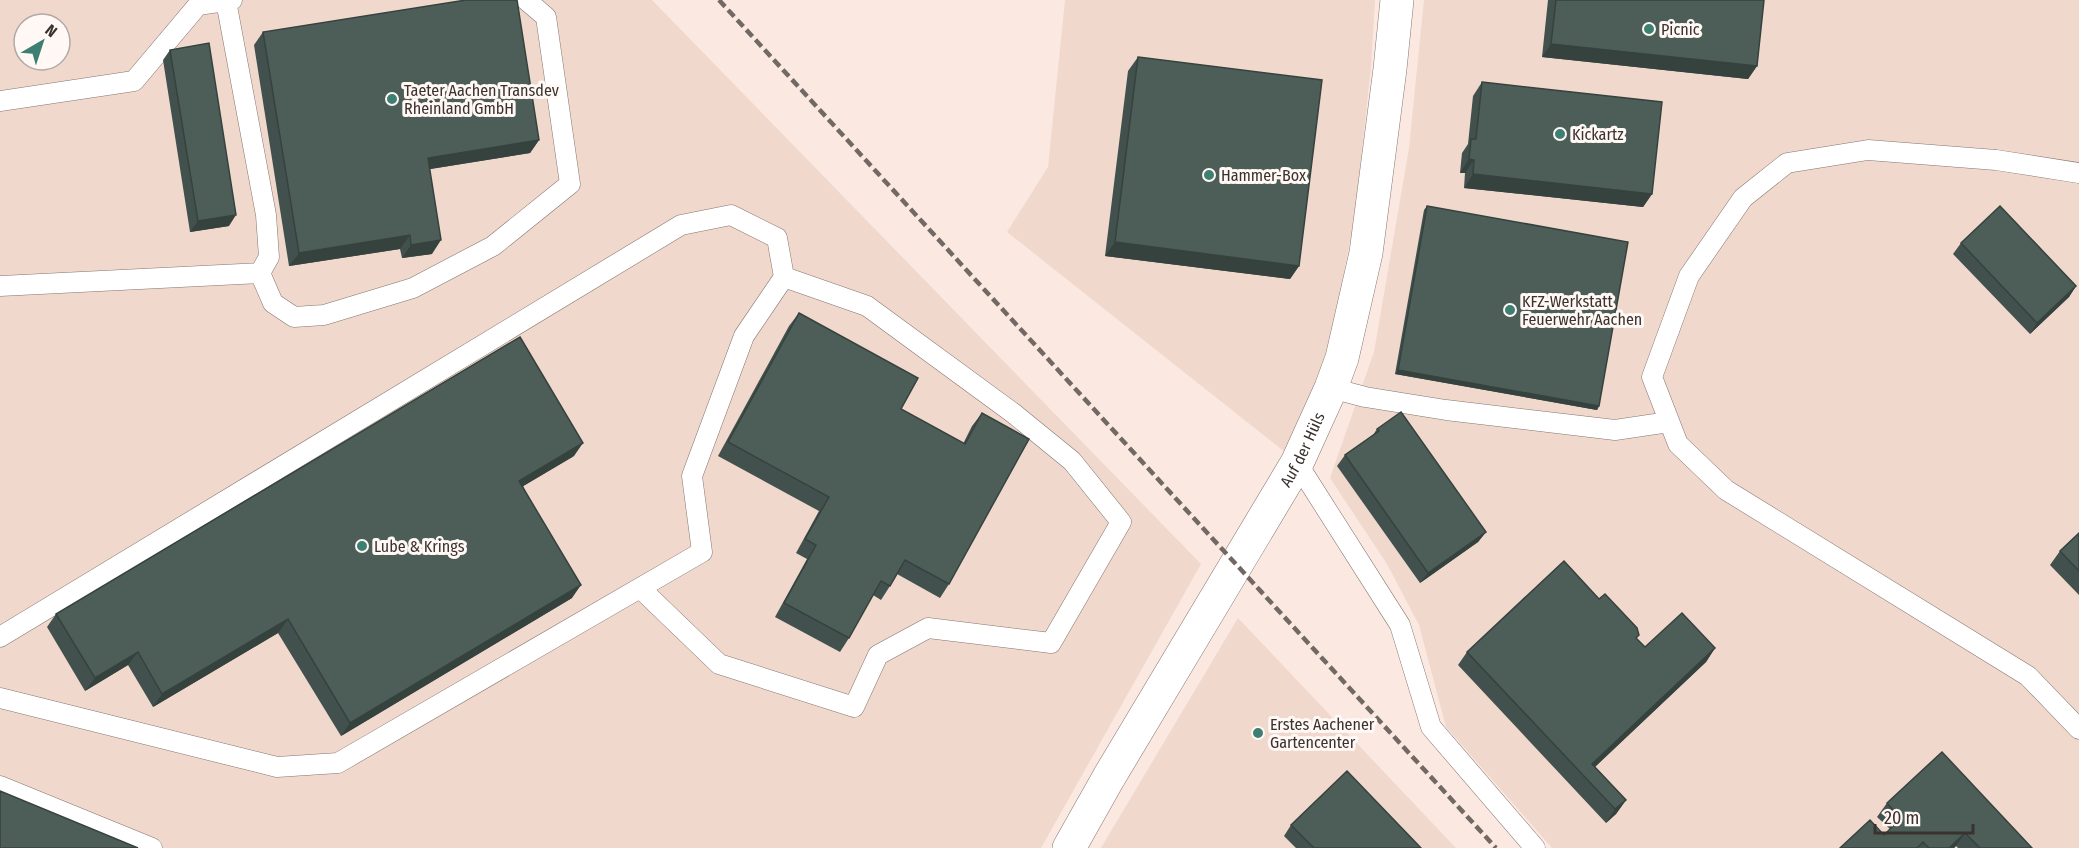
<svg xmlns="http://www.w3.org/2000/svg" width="2079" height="848" viewBox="0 0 2079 848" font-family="'Fira Sans Condensed',sans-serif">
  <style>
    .built { fill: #f0d8cd; fill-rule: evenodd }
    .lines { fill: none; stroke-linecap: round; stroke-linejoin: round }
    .lane-casing { stroke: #85756e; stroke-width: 21 }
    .secondary-casing { stroke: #85756e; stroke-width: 34 }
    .lane { stroke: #fff; stroke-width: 20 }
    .secondary { stroke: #fff; stroke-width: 33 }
    .rail { stroke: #726864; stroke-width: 4.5; stroke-dasharray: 9 4.5; stroke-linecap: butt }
    .wall { fill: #42514d }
    .shaded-wall { fill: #36423e }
    .building { fill: #4d5e59; stroke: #36423e; stroke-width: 1.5 }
    .poi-dot { fill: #3d7f70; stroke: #fff8f5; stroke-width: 2 }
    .labels { text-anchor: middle; stroke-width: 6; stroke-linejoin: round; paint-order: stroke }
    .poi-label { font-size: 16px; fill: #39322f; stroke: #fff8f5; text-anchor: start }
    .street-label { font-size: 16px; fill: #39322f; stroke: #fff8f5 }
  </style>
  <rect width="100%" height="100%" fill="#fae8e1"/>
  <path class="built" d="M0,0H652L1201,564L1041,848H0ZM24,24H60V60H24Z
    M1065,0H1375L1371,66L1355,216L1327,358L1285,452L1007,232L1048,167Z
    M1424,0H2079V848H1552L1446,727L1419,625L1387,564L1330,478L1374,352L1409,148Z
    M1238,618L1456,848H1101Z"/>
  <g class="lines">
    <g class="lane-casing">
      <path id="lane" d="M0,101L134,81L198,5L232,0
        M2079,173L1996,160L1868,150L1787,163L1743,198L1689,276L1652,377L1678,444L1726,490L2028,676L2079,729
        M260,273L273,303L294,317L324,315L413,288L493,246L570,184L546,17L526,0
        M0,286L260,273L269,257L266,215L226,1
        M1331,388L1365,397L1446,410L1615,430L1669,422
        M1297,463L1400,625L1431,727L1535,848
        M640,588L719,664L854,707L878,655L928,628L1051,643L1121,522L1072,461L1013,413L867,306L784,277
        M0,637L681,225L731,215L777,238L784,277L744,336L692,476L702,552L338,763L277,767L0,698
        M0,786L152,848"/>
    </g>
    <g class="secondary-casing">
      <g id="secondary">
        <path id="s1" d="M1069,848L1109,777L1297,463L1331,388L1342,358L1366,253L1390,69L1397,0"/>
      </g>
    </g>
    <use href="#lane" class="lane"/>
    <use href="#secondary" class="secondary"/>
    <path class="rail" d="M719,0L1496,848"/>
  </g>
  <path class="wall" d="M1548,0H1764L1757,66L1748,79L1542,57Z
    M263,32L539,140L530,153L430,169L432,254L402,258L400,249L289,266L254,45Z
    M170,50L229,226L190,232L163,60Z
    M1138,57L1299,266L1290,279L1105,256L1128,71Z
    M1482,82L1652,194L1643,207L1464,188L1465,173H1460L1462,153L1468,144L1473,96Z
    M1427,206L1599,406L1597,410L1395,374L1424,210Z
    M1961,243L2076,286L2069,297L2030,334L1953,254Z
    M799,313L901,409L963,444L972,426L982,413L949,584L940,598L897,574L890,586L881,600L873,595L849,638L840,652L775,617L807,559L796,553L819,511L718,456L789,326Z
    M1377,429L1486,532L1478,542L1420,583L1337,466L1345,455L1373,435Z
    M574,456L523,486L572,598L341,736L278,633L153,707L128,665L85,691L47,627L56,614Z
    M2079,533V595L2050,565L2060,551Z
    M1639,635L1636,638L1645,647L1715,648L1706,662L1595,767L1626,800L1616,814L1606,823L1458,665L1467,652Z
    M1887,803L2032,848H1958L1956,846L1954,848H1840L1884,835L1890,829L1877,817Z
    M1291,825L1421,848H1296L1284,836Z"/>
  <path class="shaded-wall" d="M1551,44L1757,66L1748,79L1542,57Z
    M539,140L530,153L418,171L428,158Z
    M1469,159L1474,160L1465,173H1460Z
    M1473,174L1652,194L1643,207L1464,188Z
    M236,215L229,226L190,232L198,221Z
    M410,235L400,249L289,266L299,253Z
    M441,240L432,254L402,258L411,245Z
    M1115,242L1299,266L1290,279L1105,256Z
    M2076,286L2069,297L2030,334L2037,323Z
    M1398,370L1599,406L1597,410L1395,374Z
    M583,443L574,456L510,494L519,481Z
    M1486,532L1478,542L1420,583L1428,573Z
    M581,585L572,598L341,736L350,723Z
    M288,619L278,633L153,707L162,694Z
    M1715,648L1706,662L1583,778L1592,764Z
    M138,652L128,665L85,691L95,678Z
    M1626,800L1616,814L1606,823L1615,809Z
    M1965,833L1956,846L1954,848H1949Z"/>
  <path class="building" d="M466,0H517L539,140L428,158L441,240L411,245L410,235L299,253L263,32Z
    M1556,0H1764L1757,66L1551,44Z
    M209,43L236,215L198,221L170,50Z
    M1138,57L1322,80L1299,266L1115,242Z
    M1482,82L1662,102L1652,194L1473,174L1474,160L1469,159L1471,139H1476Z
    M1427,206L1628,242L1599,406L1398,370Z
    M2000,206L2076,286L2037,323L1961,243Z
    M799,313L918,378L901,409L965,444L982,413L1029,439L949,584L905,560L890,586L881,581L849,638L784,603L816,545L805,539L829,497L728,442Z
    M520,337L583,443L519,481L581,585L350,723L288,619L162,694L138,652L95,678L56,614Z
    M1401,412L1486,532L1428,573L1345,455L1379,431L1377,429Z
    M2079,533V571L2060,551Z
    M1564,561L1599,599L1605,594L1637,628L1639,635L1636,638L1645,647L1682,613L1715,648L1592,764L1626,800L1615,809L1467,652Z
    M1942,752L2032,848H1980L1965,833L1949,848H1929L1923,842L1917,848H1840L1870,820L1884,835L1901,818L1887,803Z
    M1347,771L1421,848H1314L1291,825Z
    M0,791L138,848H0Z"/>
  <g class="poi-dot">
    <circle cx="1649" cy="29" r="6"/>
    <circle cx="392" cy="99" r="6"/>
    <circle cx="1560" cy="134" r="6"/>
    <circle cx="1209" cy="175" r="6"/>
    <circle cx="1510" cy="310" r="6"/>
    <circle cx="362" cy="546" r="6"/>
    <circle cx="1258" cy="733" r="6"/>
  </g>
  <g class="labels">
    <g class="poi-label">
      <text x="1661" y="35">Picnic</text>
      <text x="404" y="96">Taeter Aachen Transdev<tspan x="404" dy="18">Rheinland GmbH</tspan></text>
      <text x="1572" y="140">Kickartz</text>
      <text x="1221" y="181">Hammer-Box</text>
      <text x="1522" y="307">KFZ-Werkstatt<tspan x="1522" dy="18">Feuerwehr Aachen</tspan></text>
      <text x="374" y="552">Lube &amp; Krings</text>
      <text x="1270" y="730">Erstes Aachener<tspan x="1270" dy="18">Gartencenter</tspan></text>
    </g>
    <g class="street-label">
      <text dy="6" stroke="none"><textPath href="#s1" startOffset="462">Auf der Hüls</textPath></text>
    </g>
  </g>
  <g transform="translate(42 42) rotate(39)"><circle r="28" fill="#fff8f5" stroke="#b0a9a6" stroke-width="1.5"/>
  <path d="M0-4.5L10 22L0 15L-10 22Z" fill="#3d7f70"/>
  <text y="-9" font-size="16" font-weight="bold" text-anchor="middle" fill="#39322f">N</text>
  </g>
  <path d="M1875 824v9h98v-9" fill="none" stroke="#39322f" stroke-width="3"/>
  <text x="1884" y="824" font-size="18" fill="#39322f" stroke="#fff8f5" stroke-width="4.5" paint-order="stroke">20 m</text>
</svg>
